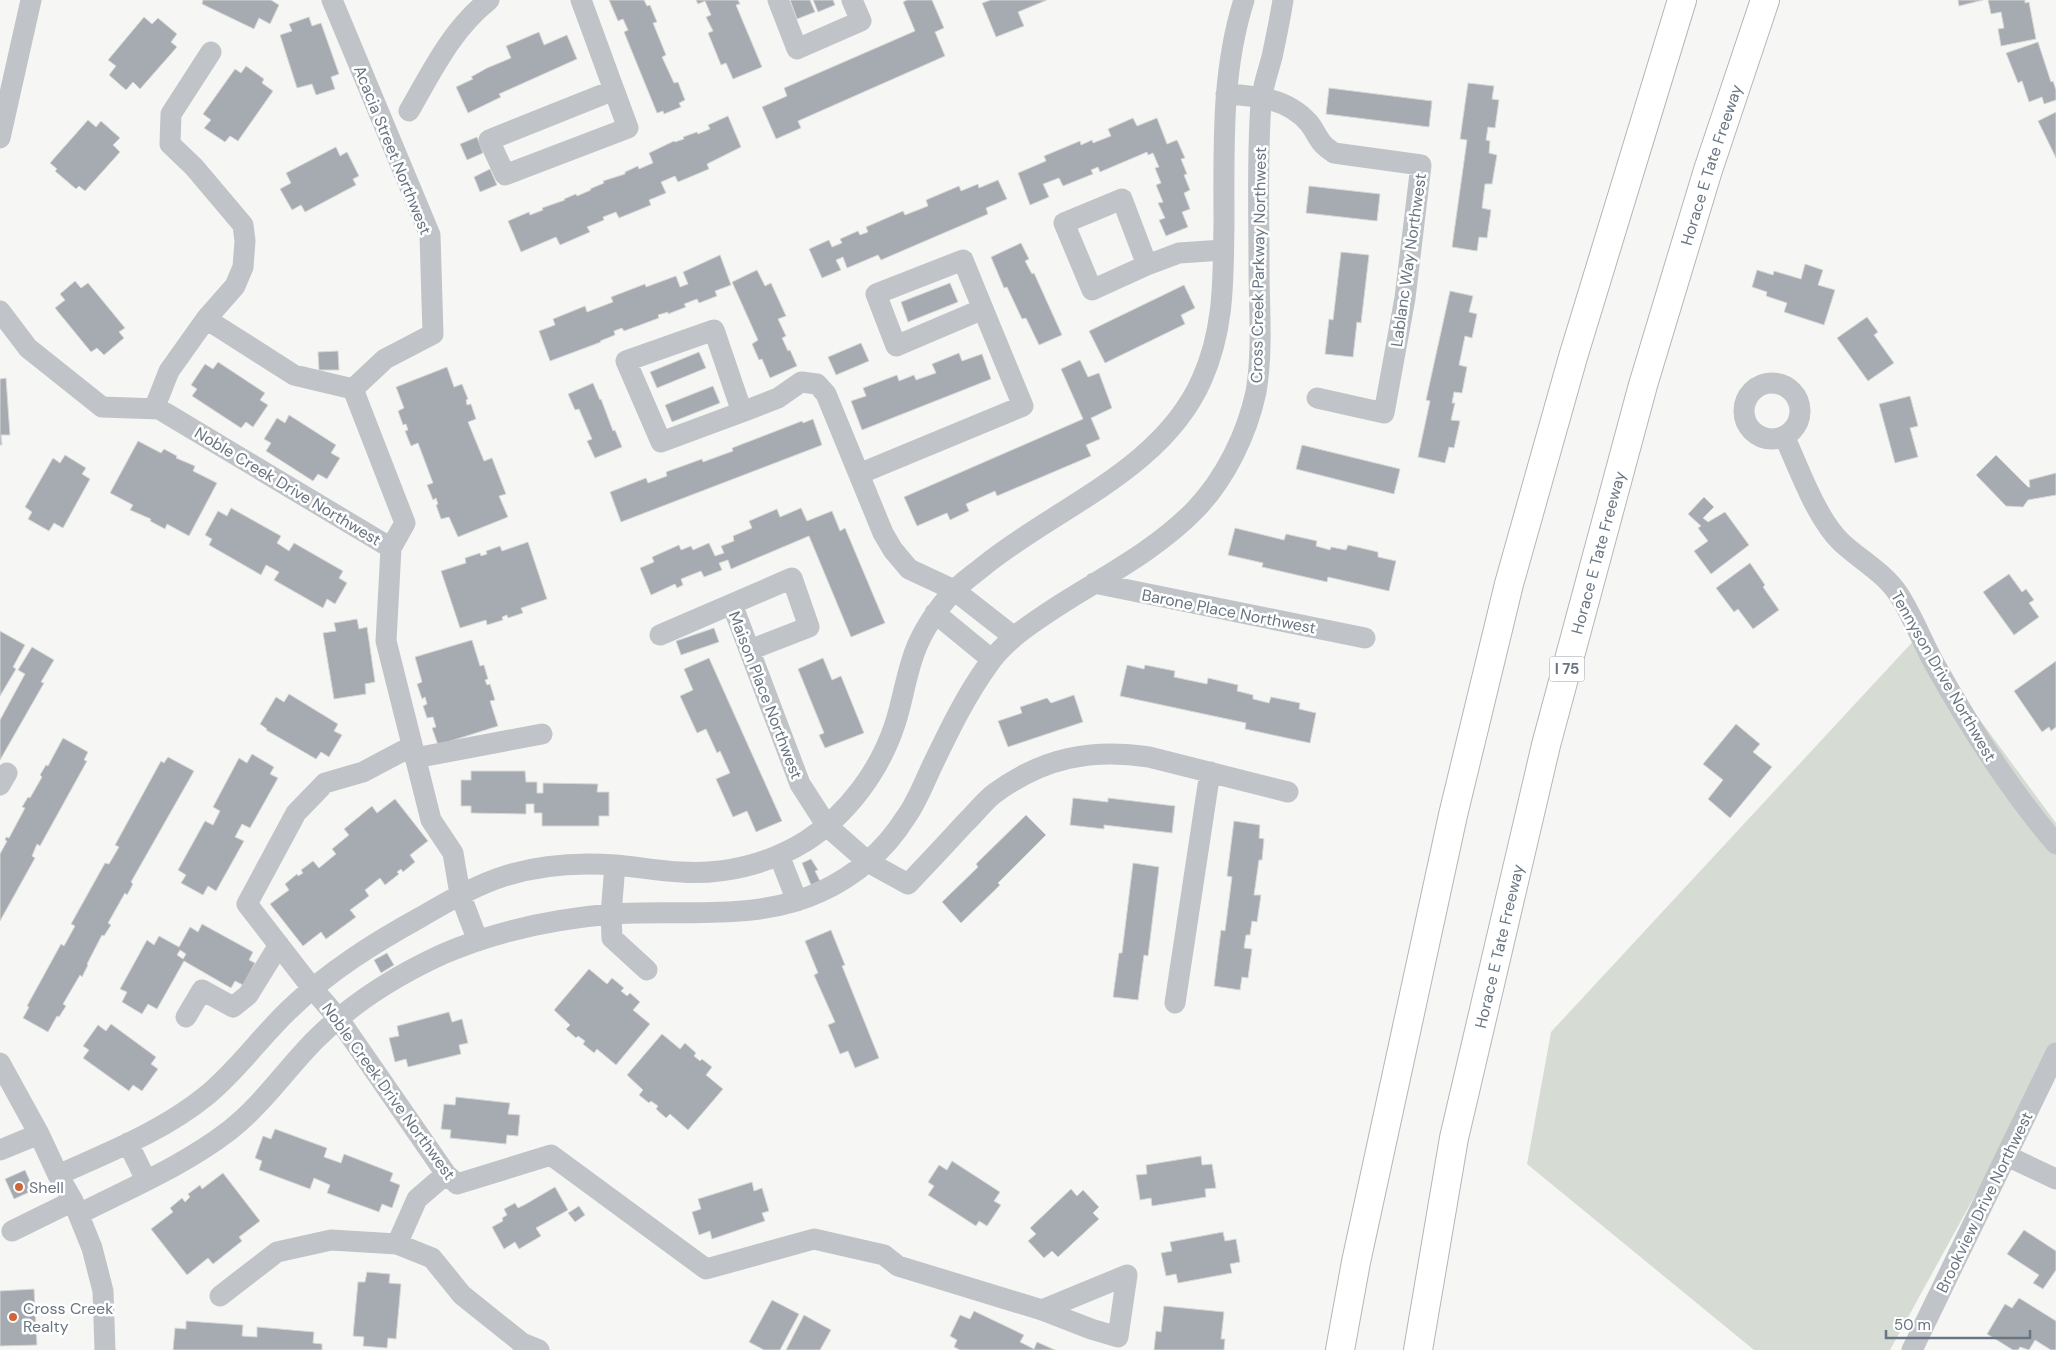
<svg xmlns="http://www.w3.org/2000/svg" width="2056" height="1350" viewBox="0 0 2056 1350" font-family="'DM Sans',sans-serif">
  <style>
    .green { fill: #d6dbd4 }
    .building { fill: #a5abb1; stroke: #d8d8d6; fill-rule: evenodd }
    .lines { fill: none; stroke-linecap: round; stroke-linejoin: round }
    .highway-casing { stroke: #b3b6b9; stroke-width: 30 }
    .minor { stroke: #c0c3c7; stroke-width: 21 }
    .highway { stroke: #fff; stroke-width: 28 }
    .poi-dot { fill: #cf663b; stroke: #fff; stroke-width: 2 }
    .labels { text-anchor: middle; stroke-width: 5; stroke-linejoin: round; paint-order: stroke }
    .shield { fill: #fff; stroke: #969ea8; stroke-width: 1 }
    .shield-label { font-size: 15px; font-weight: bold; fill: #697582 }
    .street-label { font-size: 16px; fill: #697582; stroke: #fff }
    .poi-label { font-size: 16px; fill: #697582; stroke: #fff; text-anchor: start }
  </style>
  <rect width="100%" height="100%" fill="#f6f7f4"/>
  <path class="green" d="M1918,636L2056,823V1048L1890,1350H1754L1527,1164L1551,1032Z"/>
  <path class="building" d="M203,0H271L279,5L270,24L259,18L254,29L202,4Z
    M609,0H644L647,6L650,5L657,22L653,23L666,55L662,57L674,83L678,82L685,100L679,103L681,107L664,114L663,111L657,113L624,32L628,30L623,19L618,21Z
    M696,0H738L740,4L736,5L762,67L733,79L726,63L721,65L708,33L713,31L706,17L711,15L705,1L698,4Z
    M790,0H810L815,12L797,19Z
    M813,0H833L835,5L818,12Z
    M907,0H932L944,28L935,32L945,56L798,121L801,128L776,139L762,107L787,96L784,88L915,31L903,2Z
    M991,0H1047L1018,12L1024,26L996,37L982,3Z
    M1958,0H1983L1959,6Z
    M1988,0H2025V3L2029,2L2036,39L2001,46L1998,29L2004,28L2001,12L1991,14Z
    M144,17L152,24L158,18L177,34L171,42L177,47L140,89L133,82L126,90L109,75L116,66L108,60Z
    M309,17L312,26L321,23L339,74L331,77L335,89L316,95L312,84L297,88L280,35L292,31L289,24Z
    M539,32L544,45L567,35L577,59L499,94L501,97L468,113L456,87L473,79L471,77L487,68L511,58L506,46Z
    M2038,42L2051,82L2053,81L2056,90V100L2044,104L2042,97L2029,102L2022,81L2018,83L2006,53Z
    M246,66L264,79L262,83L273,91L238,141L230,136L225,142L204,128L211,120L203,114L235,69L241,73Z
    M1468,83L1494,86L1492,99L1499,100L1495,128L1488,127L1486,140L1490,141L1489,153L1497,155L1492,184H1485L1482,208L1491,210L1487,238L1479,237L1477,251L1452,247L1467,140L1460,139Z
    M1329,88L1432,101L1429,127L1326,114Z
    M2056,112V158L2038,121Z
    M728,116L741,147L707,164L709,169L678,182L675,176L661,182L666,193L649,200L651,205L619,218L616,212L603,217L604,220L587,227L590,232L560,245L556,237L521,252L508,221L529,212L530,215L543,210L542,208L565,200L564,199L576,194L577,196L591,190L590,189L604,183L603,181L625,174V172L638,166L639,169L653,163L649,153L674,141L675,142L684,139L683,137L697,132L698,134L710,129L708,125Z
    M1133,118L1137,126L1157,118L1167,144L1177,140L1185,158L1181,159L1187,174L1184,175L1190,190L1184,193L1190,209L1182,212L1188,227L1166,236L1159,220L1165,218L1158,203L1163,202L1156,185L1161,183L1155,168L1159,167L1153,153L1148,155L1147,152L1100,172L1098,167L1091,170L1093,174L1063,186L1059,178L1043,184L1049,197L1030,205L1018,173L1046,161L1044,156L1080,141L1081,145L1092,140L1093,143L1111,136L1108,129Z
    M88,120L96,127L101,121L120,138L113,145L120,152L85,191L79,186L76,189L55,171L57,169L50,163Z
    M477,137L483,153L467,160L460,144Z
    M336,147L340,156L347,152L359,176L353,179L356,185L305,212L301,205L292,210L280,189L291,183L286,173Z
    M490,169L497,185L480,192L474,177Z
    M998,180L1007,199L986,208L988,214L881,260L878,255L847,268L843,257L836,260L841,270L822,278L809,249L829,240L832,247L842,243L840,239L858,231L860,235L868,232L866,227L903,211L905,215L928,206L926,200L959,186L961,191L978,184L979,188Z
    M1309,186L1380,194L1377,221L1306,213Z
    M1021,243L1029,259L1025,261L1032,274L1034,273L1062,335L1039,345L1026,318L1022,319L1007,287L1004,288L991,257Z
    M1341,252L1369,255L1361,323L1357,322L1353,357L1325,354L1329,319L1333,320Z
    M720,255L731,285L715,291L717,296L699,303L697,299L684,304L686,307L668,314V312L658,315L659,318L624,331L622,328L614,331L615,335L600,341L601,342L550,361L539,331L555,325L553,319L585,306L587,312L613,302L611,297L645,284L646,287L676,276L680,287L688,284L683,272Z
    M1805,264L1823,270L1818,285L1835,290L1824,325L1784,312L1787,303L1766,296L1767,292L1752,287L1757,270L1773,275L1774,271L1801,279Z
    M757,270L765,286L771,283L786,316L778,319L786,336L782,338L788,351L790,350L797,366L770,378L762,359L759,360L752,344L758,340L732,282Z
    M75,281L81,288L88,283L125,328L119,332L124,338L104,355L97,348L91,352L55,308L65,300L60,294Z
    M950,283L958,302L908,322L901,302Z
    M1184,285L1195,308L1181,315L1185,324L1105,363L1089,331Z
    M1450,291L1473,296L1469,312L1477,314L1472,338L1465,336L1459,365L1467,367L1462,393L1454,392L1452,403H1455L1451,420L1460,421L1454,448L1449,447L1445,463L1418,457L1430,401L1426,400Z
    M1867,317L1878,332L1874,335L1894,363L1868,381L1837,338Z
    M861,343L869,361L836,375L828,357Z
    M338,351L339,370H319L318,352Z
    M699,352L706,368L657,388L650,372Z
    M959,353L962,361L982,354L991,379L862,430L851,401L866,396L863,388L897,375L899,381L914,375L916,380L936,373L932,364Z
    M1080,360L1088,377L1099,373L1112,408L1091,418L1100,439L1086,445L1091,456L997,496L995,491L966,504L969,511L950,520L947,513L917,526L904,497L1083,419L1061,369Z
    M218,362L265,393L260,400L268,405L253,427L246,422L241,428L192,396L197,389L191,385L205,364L213,369Z
    M447,367L454,387L462,384L468,399L466,400L467,405L471,404L476,419L468,422L484,461L492,458L506,494L499,496L508,517L458,537L449,517L441,519L436,505L438,504L436,498L433,500L427,485L433,483L418,443L411,446L405,431L408,430L406,424L403,425L398,411L404,408L396,387Z
    M6,378L10,435H1L2,445H0V379Z
    M593,383L600,400L601,399L613,431L615,430L622,447L595,458L587,441L592,439L579,409L575,410L568,394Z
    M713,386L720,403L672,422L665,405Z
    M1910,396L1918,426L1910,428L1918,457L1895,463L1879,404Z
    M289,415L336,445L331,453L340,458L327,479L318,474L313,481L266,451L271,443L264,439L277,418L285,423Z
    M813,419L822,445L621,522L610,492L646,478L648,483L667,476L666,472L702,459L703,462L733,451L732,448L802,421L803,423Z
    M138,441L161,453L164,449L177,456L176,458L195,466L193,471L217,483L189,536L167,524L165,529L150,521L151,519L130,510L133,505L110,493Z
    M1302,445L1400,469L1394,494L1296,469Z
    M65,455L86,468L82,474L90,479L63,528L54,523L49,531L28,519L32,512L25,507L53,458L60,463Z
    M1996,455L2028,487H2030L2029,480L2056,473V495L2028,500L2023,507L2006,506L1976,475Z
    M1704,497L1714,507L1703,518L1708,522L1725,512L1749,545L1711,574L1694,551L1708,541L1698,528L1701,526L1688,514Z
    M231,508L281,536L277,543L289,551L294,543L343,571L339,578L347,583L335,604L327,599L323,608L274,580L279,572L266,565L261,575L209,545L212,539L205,535L218,511L227,516Z
    M801,508L807,521L832,511L840,531L845,528L885,623L851,637L809,536L731,569L728,560L719,563L722,570L704,577L701,571L681,579L683,585L677,588L675,584L651,595L640,568L654,562L652,557L679,545L681,550L691,546L693,550L709,543L715,556L724,553L721,546L734,541L733,536L752,528L749,521L777,509L780,517Z
    M1235,528L1284,540L1286,534L1317,541L1316,546L1330,550L1331,547L1346,550L1348,545L1378,552V557L1396,561L1389,591L1328,577L1327,582L1262,567L1263,563L1228,555Z
    M528,542L547,599L521,608L523,613L508,618L507,615L502,617L503,620L487,625L486,620L460,628L441,571L466,563L465,558L480,553L481,556L487,554L486,551L500,546L502,551Z
    M1750,563L1765,585L1763,587L1779,610L1753,629L1738,609L1734,612L1716,588Z
    M2009,574L2022,592L2026,589L2034,600L2029,603L2039,617L2014,635L1983,592Z
    M357,619L359,629L367,627L375,682L365,684L366,694L334,699L323,633L336,631L334,623Z
    M714,628L719,642L681,655L676,641Z
    M0,631L25,645L13,667L16,669L0,696Z
    M472,640L480,666L484,665L488,679L485,680L487,685L490,684L495,700L490,701L498,726L438,745L432,728L436,727L433,717L427,718L423,706L427,704L425,697L422,699L417,684L422,682L415,657Z
    M32,647L54,660L41,682L44,683L0,760V720L25,674L18,670Z
    M709,658L782,821L756,832L747,811L733,817L716,779L730,773L720,751L717,753L706,729L697,733L680,696L693,690L684,669Z
    M823,658L832,680L841,676L864,733L825,748L819,735L824,733L798,669Z
    M2056,661V727L2051,731L2049,727L2042,732L2014,691Z
    M1127,665L1144,669L1145,665L1175,671L1174,677L1207,684L1208,678L1238,685L1237,691L1253,695V699L1269,703L1271,697L1300,703L1299,709L1316,713L1310,743L1245,729L1246,723L1120,696Z
    M289,694L338,724L334,731L342,735L329,757L321,752L316,759L266,730L267,729L260,724L276,697L284,702Z
    M1074,695L1083,722L1008,747L998,721L1022,713L1020,707L1047,698L1051,703Z
    M1736,724L1760,744L1753,752L1772,767L1730,818L1708,799L1723,780L1703,764Z
    M63,738L88,752L84,760L87,761L40,846L37,844L32,856L35,858L0,921V854L7,841L5,840L6,837L9,838L25,808L22,807L28,797L30,798L42,777L40,775L46,765L48,766Z
    M252,754L274,767L270,774L278,778L250,828L242,824L235,837L244,841L216,891L208,886L203,895L181,883L186,875L178,870L205,821L213,825L220,811L213,807L239,758L247,763Z
    M168,757L194,771L131,882L133,884L127,895L125,893L108,923L111,925L104,936L102,935L87,964L88,965L82,977L80,975L63,1004L66,1006L59,1017L57,1016L48,1032L23,1018L29,1007L27,1006L61,944L64,946L75,926L71,924L105,863L109,864L119,847L115,845L161,761L164,763Z
    M471,771H525L526,782H537V793H543V783L598,784L597,792H609V816H599V826H542V813H534V804H526V814L471,813V806H461V780H471Z
    M1073,798L1108,802V798L1175,806L1172,833L1104,825V829L1070,825Z
    M395,799L428,841L410,855L415,862L403,872L401,869L397,872L399,874L385,885L380,878L365,890L369,896L350,910L356,917L326,939L321,932L303,946L270,904L289,890L285,884L297,874L298,876L303,873L301,870L313,861L319,868L336,854L332,849L349,835L344,829L372,806L377,813Z
    M1026,815L1046,835L998,883L1000,885L961,923L942,902L978,867L976,864Z
    M1234,821L1260,825L1259,838L1264,839L1262,860H1259L1254,895H1261L1257,922L1252,921L1250,935H1246L1244,948L1252,949L1248,978L1242,977L1240,990L1214,986L1221,930L1225,931L1232,877L1227,876Z
    M811,859L818,870L815,871L820,881L811,885L802,863Z
    M1133,863L1159,867L1148,956L1144,955L1138,1000L1113,997L1119,953H1122Z
    M202,924L253,952L249,960L255,963L243,985L235,981L231,988L184,961L157,1009L148,1004L142,1014L122,1002L127,992L120,989L147,940L154,945L159,936L179,947L190,927L198,932ZM180,950L186,954L183,959L177,955Z
    M831,930L845,965L842,966L879,1058L855,1068L848,1051L840,1054L828,1025L835,1022L814,975L818,973L805,941Z
    M387,953L394,965L381,973L374,960Z
    M589,969L607,984L612,978L624,988L621,991L627,996L630,993L640,1002L633,1010L650,1024L616,1065L597,1049L594,1053L583,1044L585,1041L578,1036L576,1038L566,1029L570,1025L554,1010Z
    M449,1012L452,1022L462,1019L468,1043L459,1045L461,1054L408,1067L406,1059L395,1062L389,1038L399,1036L397,1026Z
    M111,1024L156,1057L151,1064L158,1069L142,1091L133,1085L129,1091L83,1058L89,1050L83,1046L98,1025L106,1031Z
    M662,1034L680,1049L685,1043L696,1053L694,1056L700,1061L702,1059L712,1067L706,1075L723,1089L688,1130L670,1114L666,1118L656,1109L658,1106L651,1101L649,1103L639,1095L643,1090L627,1075Z
    M456,1097L510,1103L508,1114L520,1115L518,1136L507,1135L506,1144L450,1138L451,1130L441,1129L444,1104L455,1105Z
    M275,1129L327,1148L324,1157L341,1163L344,1154L393,1173L390,1181L400,1185L392,1208L382,1204L379,1212L327,1193L330,1185L314,1178L310,1189L259,1170L262,1161L255,1158L263,1136L271,1139Z
    M1201,1156L1202,1165L1212,1164L1216,1188L1205,1189L1206,1197L1152,1206L1151,1198L1140,1200L1136,1175L1147,1174L1146,1165Z
    M952,1161L1000,1192L994,1201L1001,1205L987,1226L979,1221L976,1226L928,1195L934,1186L928,1182L939,1165L947,1170Z
    M25,1170L34,1190L14,1199L5,1179Z
    M223,1173L260,1221L239,1237L242,1241L213,1264L208,1258L187,1275L151,1229L173,1212L170,1208L182,1198L185,1202L190,1197L188,1194L200,1185L202,1189Z
    M752,1182L754,1191L762,1188L769,1211L762,1213L765,1221L712,1239L710,1231L699,1235L692,1212L701,1209L698,1199Z
    M555,1187L568,1210L536,1228L541,1236L519,1249L515,1242L504,1249L492,1227L503,1221L502,1218L507,1215L504,1209L515,1203L518,1208L526,1204Z
    M1071,1189L1077,1196L1083,1190L1099,1207L1093,1213L1099,1219L1058,1257L1052,1251L1044,1258L1028,1241L1036,1234L1030,1228Z
    M579,1206L585,1215L575,1222L568,1213Z
    M2024,1230L2056,1251V1270L2043,1289L2033,1283L2039,1275L2007,1254Z
    M1223,1232L1225,1241L1236,1239L1240,1262L1230,1264L1232,1273L1178,1283L1176,1274L1166,1276L1161,1253L1172,1251L1170,1242Z
    M367,1272L390,1274L389,1283L401,1284L396,1339L388,1338L387,1348L363,1346L364,1337L353,1336L358,1282H365Z
    M34,1289L37,1345L0,1346V1291Z
    M2019,1298L2056,1321V1350H2051L2035,1340L2029,1350L2020,1347L2018,1350H2013L1987,1334L2005,1304L2012,1308Z
    M772,1300L799,1314L780,1350H764L749,1342Z
    M1164,1306L1224,1312L1221,1339H1225L1224,1350H1154L1156,1331L1161,1332Z
    M974,1311L1024,1335L1020,1342L1034,1349L1037,1342L1055,1350H960L954,1347L957,1340L950,1336L960,1315L970,1319Z
    M804,1315L831,1330L820,1350H786Z
    M186,1321L243,1325L242,1336L257,1337V1327L314,1332L313,1343L322,1344V1350H173L175,1328L186,1329Z"/>
  <g class="lines">
    <g class="highway-casing">
      <g id="highway">
        <path d="M1340,1350L1356,1262L1453,815L1509,584L1573,357L1682,0"/>
        <path id="s1" d="M1418,1350L1454,1138L1546,745L1643,385L1708,170L1765,0"/>
      </g>
    </g>
    <path class="minor" d="M332,0L430,235L433,334L385,359L353,389L405,523L391,548L386,641L431,820L453,853L460,894L478,941
      M581,0L614,90
      M778,0L797,49L861,21L852,0
      M614,90L628,128L505,175L489,140Z
      M1226,94C1257,96 1287,98 1309,123C1314,129 1317,137 1322,143C1325,147 1330,150 1334,153L1421,165L1405,298L1384,413L1317,398
      M409,111C432,71 452,29 489,0
      M0,138L31,0
      M1122,199L1147,265L1092,290L1064,223Z
      M963,260L983,309L896,346L876,294Z
      M1147,265L1179,253L1223,250
      M0,311L28,348L102,407L159,409L391,548
      M206,319L294,375L353,389
      M714,330L742,412L661,442L626,361Z
      M1744 411a28 28 0 1 1 56 0a28 28 0 1 1-56 0Z
      M154,409L169,371L206,319L235,286L243,267L245,241L243,225L194,167L170,144L171,114L211,52
      M742,412L778,398L801,382L817,384L826,394L883,533L893,550L909,569L954,590L1014,637
      M1784,436C1799,468 1816,518 1841,542C1860,560 1885,573 1899,595C1913,617 1922,641 1934,663C1969,726 2009,789 2056,844
      M859,474L1023,406L983,309
      M1094,583L1365,638
      M732,604L800,784L827,826L868,862L908,884C927,864 946,844 965,823C975,814 984,801 995,793C1043,758 1091,748 1149,757L1288,792
      M935,613L991,659
      M660,635L792,578L809,627L750,650
      M412,746L363,772L325,783L296,813L247,904L312,988L338,1018L446,1174L457,1184L551,1155L706,1269L814,1239L884,1255L898,1266L1042,1310L1091,1329L1118,1337L1127,1275
      M415,758L542,734
      M0,785L7,773
      M779,855L797,901
      M615,865L611,914L612,938L647,970
      M1175,1003L1210,772
      M186,1017L202,990L233,1007L248,995L279,945
      M0,1063L39,1134L58,1175L73,1201L92,1248L103,1291L105,1350
      M128,1143L146,1180
      M0,1150L39,1134
      M2007,1156L2056,1179
      M58,1175C109,1152 163,1131 206,1096C238,1070 261,1036 291,1008C329,971 374,943 421,917C445,903 469,889 496,879C534,865 576,862 616,865C638,867 659,871 681,872C724,875 769,864 806,841C848,814 880,770 895,724C902,703 905,681 912,660C919,636 933,615 949,596C959,584 973,575 985,565C1057,507 1163,469 1202,379C1225,327 1223,278 1224,223C1224,148 1221,72 1244,0
      M79,1214C130,1188 185,1165 230,1130C263,1104 287,1068 316,1039C352,1003 397,975 443,954C496,931 554,919 611,914C680,909 756,922 820,892C855,876 885,850 906,817C917,802 924,783 932,766C949,731 965,697 988,665C1006,639 1035,621 1061,604C1107,575 1157,549 1195,510C1225,479 1247,434 1256,392C1263,351 1259,308 1259,267C1259,212 1257,158 1261,103C1262,88 1268,72 1272,57C1276,38 1280,19 1283,0
      M12,1231L73,1201
      M397,1244L417,1199L446,1174
      M220,1296L277,1252L331,1240L397,1244L432,1258L462,1295L522,1343L539,1350
      M1042,1310L1127,1275
      M1912,1350L2056,1053"/>
    <use href="#highway" class="highway"/>
  </g>
  <g class="poi-dot">
    <circle cx="19" cy="1187" r="5"/>
    <circle cx="13" cy="1317" r="5"/>
  </g>
  <g class="labels">
    <rect class="shield" x="1549.5" y="656.5" width="35" height="25" rx="4"/>
    <g class="shield-label">
      <text x="1567" y="674">I 75</text>
    </g>
    <g class="street-label">
      <text transform="translate(393 150) rotate(68)" y="6">Acacia Street Northwest</text>
      <text dy="6" stroke="none"><textPath href="#s1" startOffset="1222">Horace E Tate Freeway</textPath></text>
      <text transform="translate(1408 260) rotate(-82)" y="6">Lablanc Way Northwest</text>
      <text transform="translate(1258 265) rotate(-89)" y="6">Cross Creek Parkway Northwest</text>
      <text transform="translate(288 486) rotate(31)" y="6">Noble Creek Drive Northwest</text>
      <text dy="6" stroke="none"><textPath href="#s1" startOffset="818">Horace E Tate Freeway</textPath></text>
      <text transform="translate(1229 611) rotate(11)" y="6">Barone Place Northwest</text>
      <text transform="translate(1944 676) rotate(60)" y="6">Tennyson Drive Northwest</text>
      <text transform="translate(766 695) rotate(69)" y="6">Maison Place Northwest</text>
      <text dy="6" stroke="none"><textPath href="#s1" startOffset="412">Horace E Tate Freeway</textPath></text>
      <text transform="translate(389 1091) rotate(54)" y="6">Noble Creek Drive Northwest</text>
      <text transform="translate(1984 1202) rotate(-64)" y="6">Brookview Drive Northwest</text>
    </g>
    <g class="poi-label">
      <text x="29" y="1193">Shell</text>
      <text x="23" y="1314">Cross Creek<tspan x="23" dy="18">Realty</tspan></text>
    </g>
  </g>
  <path d="M1886 1330v8h144v-8" fill="none" stroke="#697582" stroke-width="2.5"/>
  <text x="1894" y="1330" font-size="15" fill="#697582" stroke="#ffffff" stroke-width="4" paint-order="stroke">50 m</text>
</svg>
